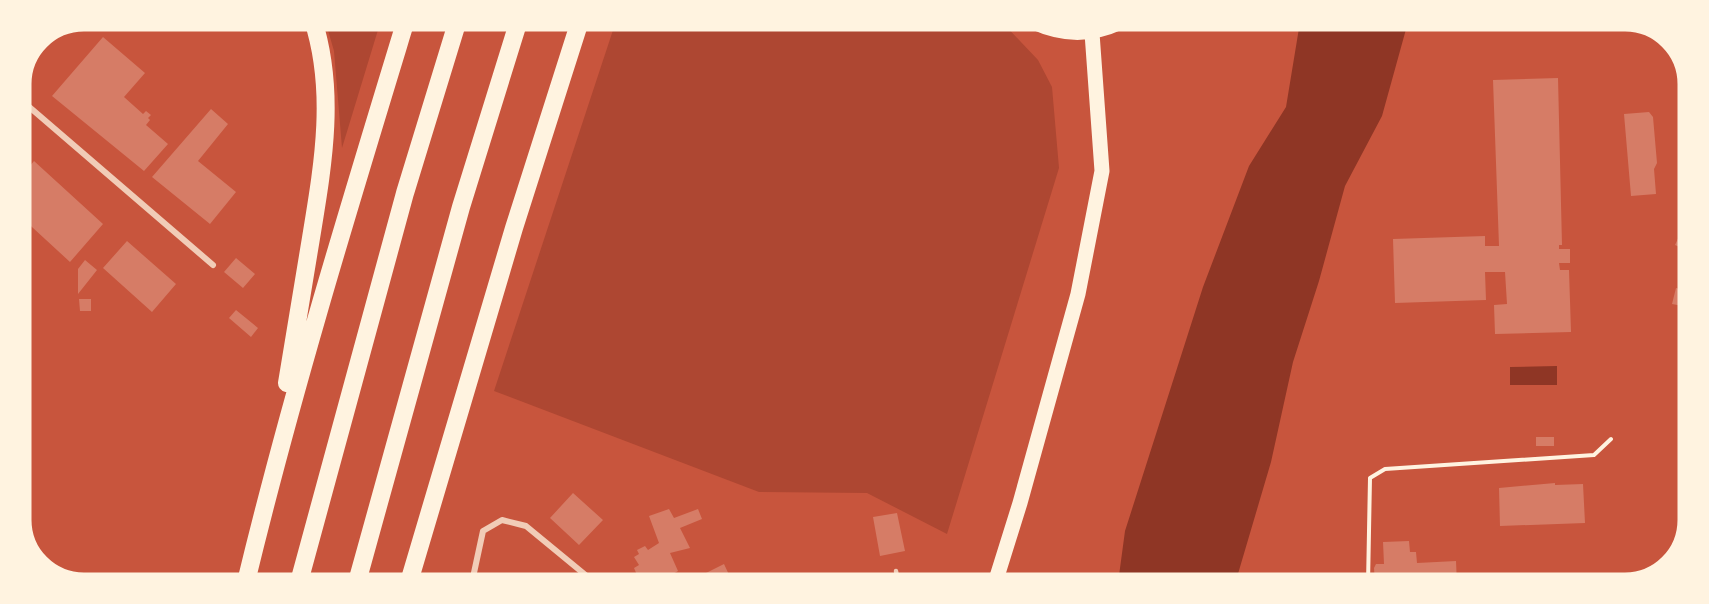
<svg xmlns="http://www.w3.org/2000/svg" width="1709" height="604" viewBox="0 0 1709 604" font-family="'IBM Plex Serif',serif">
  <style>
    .green { fill: #ae4732 }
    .water { fill: #8f3625 }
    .building { fill: #d67c66 }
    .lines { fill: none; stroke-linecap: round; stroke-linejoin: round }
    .path { stroke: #fff3e0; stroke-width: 4 }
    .service { stroke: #f1ccb7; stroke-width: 4.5 }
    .minor { stroke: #f1ccb7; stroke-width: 6 }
    .primary { stroke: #fff3e0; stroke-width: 15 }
    .motorway { stroke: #fff3e0; stroke-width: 18 }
    .rim { fill: none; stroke: #fff3e0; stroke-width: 3 }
  </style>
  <rect width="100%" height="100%" fill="#c8553d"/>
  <path class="green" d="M325,20H381L342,148L334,51Z
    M616,21H1001L1038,60L1052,87L1059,168L947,534L867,493L759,492L494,391Z"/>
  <path class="water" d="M1300,22H1408L1382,116L1345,186L1319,281L1293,362L1271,462L1235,584L1118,583L1125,531L1203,287L1249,166L1286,107Z
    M1557,366V385H1510V367Z"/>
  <path class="building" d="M103,37L145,73L124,97L143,114L146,111L151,115L148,118L150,120L146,125L168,144L144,171L52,96Z
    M1558,78L1562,245H1559V249H1570V263H1559L1560,270H1569L1571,332L1495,334L1494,305L1507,304L1505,272H1485L1486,300L1395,303L1393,239L1485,236V246H1499L1493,80Z
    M211,109L228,124L198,161L236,192L210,224L152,177Z
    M1649,112L1653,117L1657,163L1654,169L1656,194L1631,196L1624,114Z
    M34,161L103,224L70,262L20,216V178Z
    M1688,217V251L1675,245Z
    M127,241L176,284L152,312L103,268Z
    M236,258L255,274L243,288L224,272Z
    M85,260L97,270L78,294V269Z
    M1676,288L1688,291V307L1672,304Z
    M79,299H91V311H80Z
    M236,310L258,328L251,337L229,318Z
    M1536,437H1554V446H1536Z
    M1555,483V485L1583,484L1585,523L1500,526L1499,488Z
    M573,493L603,520L579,545L550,518Z
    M669,509L674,518L698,509L702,519L680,528L690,548L670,553L678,571L659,582H648L642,573L637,575L634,568L639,565L634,557L639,554L637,550L645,546L648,550L659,543L649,516Z
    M897,513L905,551L880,556L873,517Z
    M1409,541L1410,552H1416L1417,563L1456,561L1457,584H1375L1374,568L1376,564H1384L1383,542Z
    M724,564L731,579L724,583L688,582Z
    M778,574L790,583H767Z"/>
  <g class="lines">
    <path class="path" d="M1368,584L1370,478L1385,469L1594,455L1611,439"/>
    <path class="service" d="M896,571L898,583"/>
    <path class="minor" d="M20,99L213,265
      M472,582L483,531L502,520L526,526L594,582"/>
    <path class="primary" d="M1033,22C1064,36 1091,36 1121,22
      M995,583L1020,503L1078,294L1102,171L1092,33"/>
    <path class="motorway" d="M287,383C295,334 303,286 311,238C323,165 336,92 313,20
      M246,582C292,392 349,207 406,20
      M299,582L405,193L458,20
      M357,582L461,207L519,20
      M409,582L514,228L580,21"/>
  </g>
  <path d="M0 0H1709V604H0ZM84 30H1625A54 54 0 0 1 1679 84V520A54 54 0 0 1 1625 574H84A54 54 0 0 1 30 520V84A54 54 0 0 1 84 30Z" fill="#fff3e0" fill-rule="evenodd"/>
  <path class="rim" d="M84 30H1625A54 54 0 0 1 1679 84V520A54 54 0 0 1 1625 574H84A54 54 0 0 1 30 520V84A54 54 0 0 1 84 30Z"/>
</svg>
